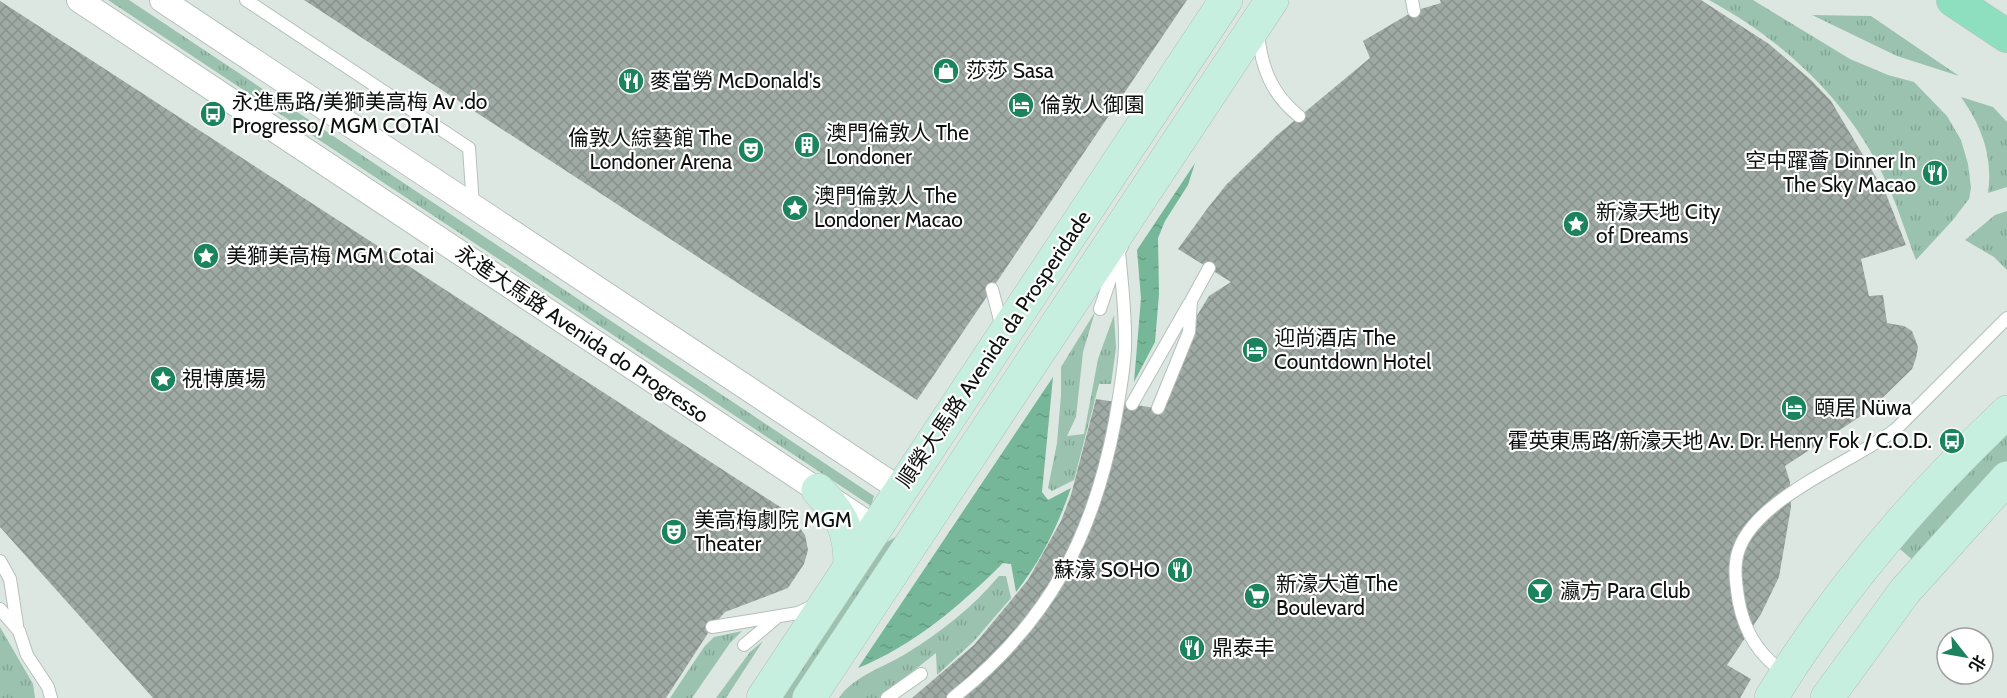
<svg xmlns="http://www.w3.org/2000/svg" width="2007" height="698" viewBox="0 0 2007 698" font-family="Cabin,'Noto Sans SC',sans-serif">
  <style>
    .grass { fill: url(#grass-tufts) }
    .water { fill: url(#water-ripples) }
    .building { fill: url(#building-cross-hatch) }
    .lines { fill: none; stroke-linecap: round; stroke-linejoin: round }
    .lane-casing { stroke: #b4c0ba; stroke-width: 14 }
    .street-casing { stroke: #b4c0ba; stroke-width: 26 }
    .secondary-casing { stroke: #b4c0ba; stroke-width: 34 }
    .primary-casing { stroke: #c0c1c0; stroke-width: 34 }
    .lane { stroke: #fff; stroke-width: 12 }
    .street { stroke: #fff; stroke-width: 24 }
    .secondary { stroke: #c6efe0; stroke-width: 33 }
    .primary { stroke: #8edfc0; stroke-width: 33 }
    .labels { text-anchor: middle; stroke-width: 4.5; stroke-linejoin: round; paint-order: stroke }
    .poi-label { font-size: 21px; fill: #0c100e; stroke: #fff; text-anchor: start }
    .street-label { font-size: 21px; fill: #0c100e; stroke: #fff }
  </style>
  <defs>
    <pattern id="grass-tufts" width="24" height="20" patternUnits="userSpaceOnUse" patternTransform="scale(1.5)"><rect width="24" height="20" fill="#9ac2ae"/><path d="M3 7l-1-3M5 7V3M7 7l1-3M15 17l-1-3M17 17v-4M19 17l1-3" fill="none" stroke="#84a694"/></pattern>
    <pattern id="water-ripples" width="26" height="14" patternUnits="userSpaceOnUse" patternTransform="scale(1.5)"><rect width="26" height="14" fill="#77b799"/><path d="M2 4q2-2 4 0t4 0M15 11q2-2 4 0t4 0" fill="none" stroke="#669c83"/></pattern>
    <pattern id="building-cross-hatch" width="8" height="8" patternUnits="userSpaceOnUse" patternTransform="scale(1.5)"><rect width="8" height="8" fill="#9faaa4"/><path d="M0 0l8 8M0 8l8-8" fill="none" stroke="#88918c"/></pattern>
  </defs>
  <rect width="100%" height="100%" fill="#dce7e1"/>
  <path class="grass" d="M108,0H129L874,496L871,506Z
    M1709,0H1753L1850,59L1888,75L1914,82L1947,116L1961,140L1968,164L1971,188L1969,199L1952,221L1916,260C1907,237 1900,213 1890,190C1855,107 1788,43 1709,0Z
    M1812,15L1871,16L1959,76L1897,56Z
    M1961,97L1993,107L2007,122V187L1988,193C1993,156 1982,127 1961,97Z
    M2007,211V270L1994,257L1965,240L1995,215Z
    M1095,312L1083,352L1076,417L1067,436L1084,434L1098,359L1114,315L1116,348L1111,384H1099L1074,480L1052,491L1048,488L1057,443L1061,395V367Z
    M2007,428V471L1916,563L1893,543Z
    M899,535L792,698H776L885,543Z
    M999,576H1006L1011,598L974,641L937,675L936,653L879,698H839C853,676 885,667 907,653C941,632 973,607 999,576Z
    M0,627L33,684L35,698H0Z
    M742,631L730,643L692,698H670L704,647L714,637Z
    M763,641L726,698H716L750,652Z"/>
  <path class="water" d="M1195,163L1188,185L1165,221L1158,238L1159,294L1155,342L1134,382L1141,298L1137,250Z
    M1053,377L1042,492L1048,500L1071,488C1058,525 1041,561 1016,592L1011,564L1003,563C962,604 913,646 858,668Z"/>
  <path class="building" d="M304,0H1187L917,400Z
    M1440,0H1701L1769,44L1811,80L1831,101L1886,194L1906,245L1861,259L1869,296L1883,295L1887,323L1904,326L1912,331L1918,347L1916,358L1912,369L1870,410L1785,466L1790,482L1791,507L1779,577L1761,614L1727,665L1751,679L1740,698H912L974,645L1028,580L1061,521L1071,495L1096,399L1162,409L1193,322L1209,296L1231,282L1178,249L1207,209L1226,185L1276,136L1370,58L1363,41L1414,11L1441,3Z
    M0,1L788,512L805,535L808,550L804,564L788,588L725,612L712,627L666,698H153L0,527Z"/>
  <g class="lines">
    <g class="lane-casing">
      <path id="lane" d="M246,0L469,148L473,206
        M1412,0L1414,11
        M1258,33C1261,67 1272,95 1299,116
        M992,289L1002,328
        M1100,309L1117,259
        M1132,404L1189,304
        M1158,408L1189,332L1191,301L1209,268
        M0,561L10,579L17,625
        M0,609L19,631L27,655L48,687L51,698
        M712,627L798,613L815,605
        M744,645L775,619
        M1785,673C1759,656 1745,633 1739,603C1737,590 1734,576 1736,562C1742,502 1853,463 1896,429L2007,318
        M887,698L921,674
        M953,698C1048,623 1093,538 1115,421C1119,397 1124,372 1125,348C1126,316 1122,284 1119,252L1122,246"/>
    </g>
    <g class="street-casing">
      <path id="street" d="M79,0L875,528
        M162,0L901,490"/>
    </g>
    <g class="secondary-casing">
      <path id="secondary" d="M818,490C842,516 850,529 850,566
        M763,698L1226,0
        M809,698L1272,0
        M1771,698C1836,592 1917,497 2007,412
        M1827,698L1905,591L2007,478"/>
    </g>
    <g class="primary-casing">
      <path id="primary" d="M1953,0L2007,36"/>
    </g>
    <use href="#lane" class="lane"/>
    <use href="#street" class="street"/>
    <use href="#secondary" class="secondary"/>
    <use href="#primary" class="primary"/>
  </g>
  <defs>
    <g id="shop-disc" transform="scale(1.35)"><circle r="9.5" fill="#1b835e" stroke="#fff"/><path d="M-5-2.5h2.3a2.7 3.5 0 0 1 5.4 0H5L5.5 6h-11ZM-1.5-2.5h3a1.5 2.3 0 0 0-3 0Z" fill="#fff"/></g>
    <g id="restaurant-disc" transform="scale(1.35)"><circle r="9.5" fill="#1b835e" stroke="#fff"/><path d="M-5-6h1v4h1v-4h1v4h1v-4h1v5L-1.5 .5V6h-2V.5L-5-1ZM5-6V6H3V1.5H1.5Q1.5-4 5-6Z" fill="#fff"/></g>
    <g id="hotel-disc" transform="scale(1.35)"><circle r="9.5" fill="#1b835e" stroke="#fff"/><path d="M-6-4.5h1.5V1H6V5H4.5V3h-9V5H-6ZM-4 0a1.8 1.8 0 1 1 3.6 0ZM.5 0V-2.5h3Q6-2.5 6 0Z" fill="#fff"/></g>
    <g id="bus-disc" transform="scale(1.35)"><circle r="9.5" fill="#1b835e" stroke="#fff"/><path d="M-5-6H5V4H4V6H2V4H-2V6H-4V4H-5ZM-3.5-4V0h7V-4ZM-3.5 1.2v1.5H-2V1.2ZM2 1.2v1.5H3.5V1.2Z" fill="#fff"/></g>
    <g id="building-disc" transform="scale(1.35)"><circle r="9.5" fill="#1b835e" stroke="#fff"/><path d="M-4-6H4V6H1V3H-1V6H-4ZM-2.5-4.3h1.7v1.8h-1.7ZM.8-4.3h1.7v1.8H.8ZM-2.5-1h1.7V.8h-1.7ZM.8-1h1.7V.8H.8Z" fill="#fff"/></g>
    <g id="theatre-disc" transform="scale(1.35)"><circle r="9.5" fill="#1b835e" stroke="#fff"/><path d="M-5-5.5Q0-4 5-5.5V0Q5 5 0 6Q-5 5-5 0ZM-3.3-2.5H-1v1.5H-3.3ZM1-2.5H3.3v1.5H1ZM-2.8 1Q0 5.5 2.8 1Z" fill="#fff"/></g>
    <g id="sight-disc" transform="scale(1.35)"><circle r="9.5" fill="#1b835e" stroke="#fff"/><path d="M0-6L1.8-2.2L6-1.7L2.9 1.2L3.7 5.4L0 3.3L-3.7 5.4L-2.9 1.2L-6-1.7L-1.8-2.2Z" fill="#fff"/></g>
    <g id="bar-disc" transform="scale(1.35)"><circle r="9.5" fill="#1b835e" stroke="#fff"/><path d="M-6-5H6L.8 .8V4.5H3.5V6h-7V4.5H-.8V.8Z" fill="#fff"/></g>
    <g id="supermarket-disc" transform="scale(1.35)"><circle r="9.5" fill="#1b835e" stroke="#fff"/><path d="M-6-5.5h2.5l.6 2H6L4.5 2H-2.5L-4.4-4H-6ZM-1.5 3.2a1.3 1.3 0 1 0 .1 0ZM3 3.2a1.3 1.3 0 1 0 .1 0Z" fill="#fff"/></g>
  </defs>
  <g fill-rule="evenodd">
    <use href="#shop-disc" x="946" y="71"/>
    <use href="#restaurant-disc" x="631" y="81"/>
    <use href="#hotel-disc" x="1021" y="105"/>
    <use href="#bus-disc" x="213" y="114"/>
    <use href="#building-disc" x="807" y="145"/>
    <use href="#theatre-disc" x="751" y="150"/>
    <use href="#restaurant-disc" x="1935" y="173"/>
    <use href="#sight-disc" x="795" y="208"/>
    <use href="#sight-disc" x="1576" y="224"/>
    <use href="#sight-disc" x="206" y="256"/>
    <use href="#hotel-disc" x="1255" y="350"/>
    <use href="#sight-disc" x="163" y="379"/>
    <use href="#hotel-disc" x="1794" y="408"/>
    <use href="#bus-disc" x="1952" y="441"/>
    <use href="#theatre-disc" x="674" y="532"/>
    <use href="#restaurant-disc" x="1180" y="570"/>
    <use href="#bar-disc" x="1540" y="591"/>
    <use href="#supermarket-disc" x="1257" y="596"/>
    <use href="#restaurant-disc" x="1192" y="648"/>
  </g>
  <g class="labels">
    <g class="poi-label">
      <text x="966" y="78">莎莎 Sasa</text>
      <text x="650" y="88">麥當勞 McDonald's</text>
      <text x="232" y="109">永進馬路/美獅美高梅 Av .do<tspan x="232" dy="24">Progresso/ MGM COTAI</tspan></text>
      <text x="1040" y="112">倫敦人御園</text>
      <text x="826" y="140">澳門倫敦人 The<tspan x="826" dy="24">Londoner</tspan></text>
      <text x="732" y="145" text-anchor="end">倫敦人綜藝館 The<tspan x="732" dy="24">Londoner Arena</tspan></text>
      <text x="1916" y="168" text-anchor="end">空中躍薈 Dinner In<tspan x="1916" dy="24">The Sky Macao</tspan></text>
      <text x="814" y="203">澳門倫敦人 The<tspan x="814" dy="24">Londoner Macao</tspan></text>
      <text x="1596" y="219">新濠天地 City<tspan x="1596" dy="24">of Dreams</tspan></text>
      <text x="226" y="263">美獅美高梅 MGM Cotai</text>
      <text x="1274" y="345">迎尚酒店 The<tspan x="1274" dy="24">Countdown Hotel</tspan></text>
      <text x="182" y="386">視博廣場</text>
      <text x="1814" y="415">頤居 Nüwa</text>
      <text x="1932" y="448" text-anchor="end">霍英東馬路/新濠天地 Av. Dr. Henry Fok / C.O.D.</text>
      <text x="694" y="527">美高梅劇院 MGM<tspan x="694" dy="24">Theater</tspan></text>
      <text x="1160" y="577" text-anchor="end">蘇濠 SOHO</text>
      <text x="1276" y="591">新濠大道 The<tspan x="1276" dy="24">Boulevard</tspan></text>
      <text x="1560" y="598">瀛方 Para Club</text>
      <text x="1212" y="655">鼎泰丰</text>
    </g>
    <g class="street-label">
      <text transform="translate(582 334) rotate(34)" y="7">永進大馬路 Avenida do Progresso</text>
      <text transform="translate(994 349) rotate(-56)" y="7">順榮大馬路 Avenida da Prosperidade</text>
    </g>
  </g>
  <g transform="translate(1965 656) rotate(121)"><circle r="28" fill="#ffffff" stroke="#9e9f9f" stroke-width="1.5"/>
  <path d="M0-4.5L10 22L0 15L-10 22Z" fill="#1b835e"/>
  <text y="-9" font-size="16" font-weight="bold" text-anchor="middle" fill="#0c100e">北</text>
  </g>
</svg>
